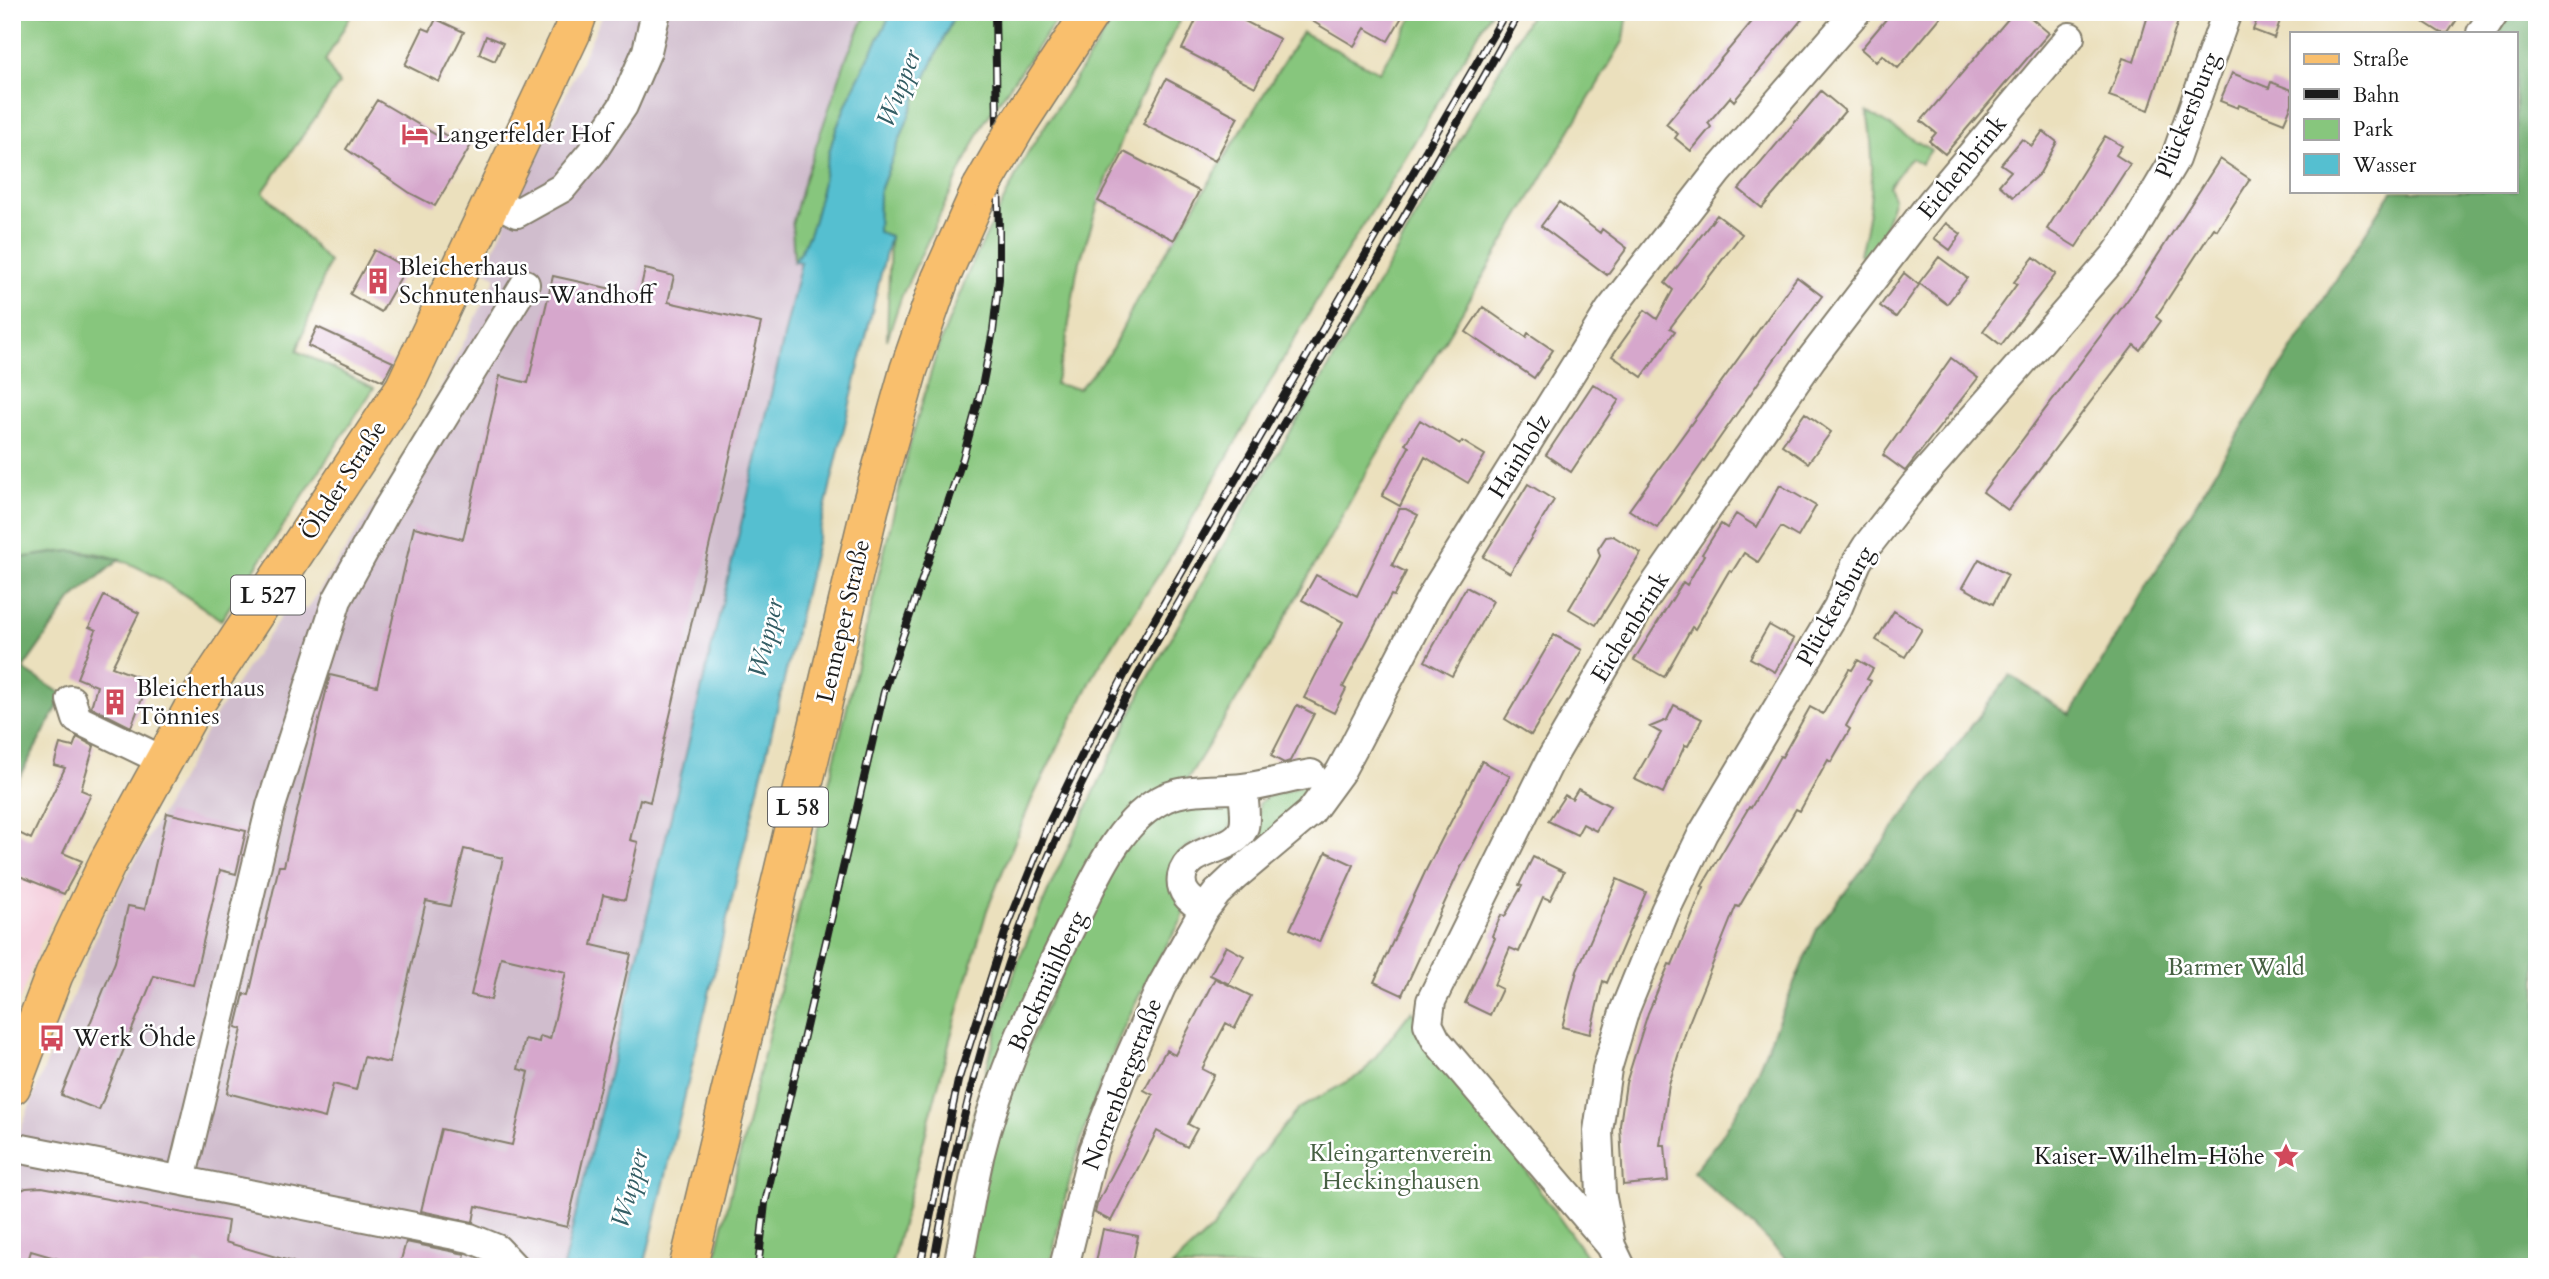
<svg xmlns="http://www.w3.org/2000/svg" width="2549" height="1279" viewBox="0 0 2549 1279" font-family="Cardo,serif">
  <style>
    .built { fill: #f4cfdd }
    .industrial { fill: #d0bdcd }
    .green { fill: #87c67d; stroke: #52714c; stroke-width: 2 }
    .forest { fill: #6dab6c; stroke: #446444; stroke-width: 2 }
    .water { fill: #55bfd0; stroke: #386e76; stroke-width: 2 }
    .building { fill: #d6a7cc }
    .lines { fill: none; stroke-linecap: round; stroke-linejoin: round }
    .minor-casing { stroke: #847e6c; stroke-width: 32 }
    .major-casing { stroke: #847e6c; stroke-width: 40 }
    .minor { stroke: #fff; stroke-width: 28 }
    .major { stroke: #f9bf6d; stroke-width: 37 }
    .rail-casing { stroke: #1c1c1c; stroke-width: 8 }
    .rail { stroke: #fff; stroke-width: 5; stroke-dasharray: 16; stroke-linecap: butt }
    .major-bridge-casing { stroke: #847e6c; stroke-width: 40; stroke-linecap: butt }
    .major-bridge { stroke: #f9bf6d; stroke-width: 37 }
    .labels { text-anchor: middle; stroke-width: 5; stroke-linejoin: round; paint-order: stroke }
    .shield { fill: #fff; stroke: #606060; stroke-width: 2 }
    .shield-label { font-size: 23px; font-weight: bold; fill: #1c1c1c }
    .street-label { font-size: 24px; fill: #1c1c1c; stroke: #fff }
    .poi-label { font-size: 24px; fill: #1c1c1c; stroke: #fff; text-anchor: start }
    .park-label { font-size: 24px; fill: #476043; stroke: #fff }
    .water-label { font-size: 26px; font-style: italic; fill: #335d64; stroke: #fff }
  </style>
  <rect width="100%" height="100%" fill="#fff"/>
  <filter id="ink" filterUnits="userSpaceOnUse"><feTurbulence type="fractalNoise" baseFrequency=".0143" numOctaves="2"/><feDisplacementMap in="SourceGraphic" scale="14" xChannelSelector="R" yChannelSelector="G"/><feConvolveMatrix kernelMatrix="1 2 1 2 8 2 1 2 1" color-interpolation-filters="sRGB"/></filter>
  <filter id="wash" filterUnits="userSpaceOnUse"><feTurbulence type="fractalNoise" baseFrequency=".00686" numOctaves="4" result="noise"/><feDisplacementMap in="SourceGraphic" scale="28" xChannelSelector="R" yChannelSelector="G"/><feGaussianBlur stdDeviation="1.57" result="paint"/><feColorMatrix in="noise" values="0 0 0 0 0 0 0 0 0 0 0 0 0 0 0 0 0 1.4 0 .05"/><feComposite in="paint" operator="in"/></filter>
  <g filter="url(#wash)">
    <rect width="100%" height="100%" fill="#ebe0bd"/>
    <path class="built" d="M12,874L64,895L42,941L12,1021Z"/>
    <path class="industrial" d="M604,12H867L847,56L802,187L801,262L749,491L563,1267H12V1151L103,919L214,718L291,601L307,610L413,445L496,277L484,270Z"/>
    <path class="green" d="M12,12H353L325,61L339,84L263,192L329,262L297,351L374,388L221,620C178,591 131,553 77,551C56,550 33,557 12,559Z
      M867,12H892C871,54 848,94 833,139C820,179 820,228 794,261L792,225L802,187L847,56Z
      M956,12H1062L983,124L902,295L887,340L890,236L878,232L879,193L916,98Z
      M1118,12H1184L1130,118L1101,195L1077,271L1066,343L1055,384L1079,389L1110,353L1136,301L1302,32L1379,72L1416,12H1491L1396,173L1322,291L1169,559L1097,669L1032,799L987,910L951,1036L891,1267H713L910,444L939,345L971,266L1027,154Z
      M1532,12H1628L1624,40L1363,478L1268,649L1185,783L1143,802L969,1155L964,1153L998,1025L1019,959L1053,880L1144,686L1236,523L1363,310Z
      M1867,112L1931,150L1921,164L1911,158L1889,186L1894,198L1873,263L1860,254C1873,207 1876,160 1867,112Z
      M1325,779L1309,800L1237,862L1231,851L1259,817V804L1266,797Z
      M1225,799L1236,808L1229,830C1211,836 1193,840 1180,853L1184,910L1182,920C1115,1025 1073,1145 1050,1267H963L974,1210L1020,1064L1113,861L1166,807Z
      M1412,1010L1594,1267H1171L1214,1227L1254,1163L1298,1109L1363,1073Z"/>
    <path class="forest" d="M2507,12H2537V1267H1794L1756,1229L1693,1172L1721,1137L1748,1093L1817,929L2010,675L2070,715L2219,465L2392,191H2516V33H2494Z
      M71,551L120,559L72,599L23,669L64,695L12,791V559Z"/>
    <path class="water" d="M892,12H956L916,98L879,193L878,232L890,236L644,1267H563L749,491L801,262L794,261C820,228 820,179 833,139C848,94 871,54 892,12Z"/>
    <g id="blocks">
      <path class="building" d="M1200,12H1227L1280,39L1255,87L1182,49Z
        M1297,12H1405L1388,41L1365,28L1354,46Z
        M1760,12H1808L1734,101L1730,97L1708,123L1711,127L1691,151L1675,138L1678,134L1666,124Z
        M1892,12H1945L1898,68L1882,55L1876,62L1861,49Z
        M2014,12H2024L2049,33L1945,154L1929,141L1936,133L1921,121Z
        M2149,12H2181L2149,110L2109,96L2123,58L2134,62Z
        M2260,12H2283L2274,38L2253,30Z
        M2408,12H2462L2448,33H2441Z
        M436,19L464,32L439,82L405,65L423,28L430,31Z
        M486,36L503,43L495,61L479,54Z
        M2232,73L2269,88L2271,82L2292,90V104L2284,123L2239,105L2238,108L2220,101Z
        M1166,79L1238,117L1215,161L1143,124Z
        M1821,91L1845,111L1762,208L1739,189Z
        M377,100L438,136L440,132L452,139L457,131L474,140L435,206L410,193L346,149Z
        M2043,131L2057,142L2040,173L2013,197L1999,185L2011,171L2001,164L2022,139L2032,146Z
        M2105,136L2122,146L2116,155L2130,164L2076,247L2047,229Z
        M1124,152L1199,191L1174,240L1098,201Z
        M2220,159L2250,179L2217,230L2214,228L2156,317L2161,321L2140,350L2134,345L2008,510L1983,492L2138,286Z
        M1559,202L1600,233L1602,229L1627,248L1607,275L1541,226Z
        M1717,215L1742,234L1670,328L1675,331L1642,377L1612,356L1645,310L1657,319L1673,290L1665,283Z
        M1946,223L1961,234L1950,250L1934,238Z
        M374,250L406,268L381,312L350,294Z
        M1939,257L1967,278L1947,304L1919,283Z
        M2034,257L2056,274L2001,345L1983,331L2017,284L2014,282Z
        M645,269L674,276L668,302L761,323L650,802L640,799L630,840L638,842L625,900L603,895L592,945L631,954L567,1227L476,1206L473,1222L421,1211L441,1129L512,1145L529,1072L518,1069L525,1039L539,1042L540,1036L550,1039L566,972L501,957L491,1000L471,995L503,858L464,849L450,906L426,901L389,1063L364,1057L356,1090L333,1084L325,1118L227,1093L242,1029L236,1027L244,994L249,995L279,866H284L330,675L377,686L414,527L463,539L500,376L528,383L553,276L639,295Z
        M1904,273L1919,285L1896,317L1880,306Z
        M1797,277L1822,296L1774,360L1657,528L1629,510Z
        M1483,307L1526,337L1528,333L1553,350L1534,378L1466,332Z
        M317,327L393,362L383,381L308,346Z
        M1951,358L1978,378L1905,471L1883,455Z
        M1593,384L1619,400L1571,472L1546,455Z
        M1805,413L1831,432L1808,463L1782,445Z
        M1420,420L1460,444L1462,441L1485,455L1468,483L1425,457L1400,506L1382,496L1409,447L1405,444Z
        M1528,484L1554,500L1510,573L1483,557Z
        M1780,485L1816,506L1798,537L1781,527L1758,562L1744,553L1732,572L1729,571L1695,629L1692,627L1664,677L1634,660L1683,582L1687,585L1704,555L1702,554L1721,524L1727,528L1736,514L1757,527Z
        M1399,509H1406L1418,515L1392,565L1406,572L1394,596L1391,595L1343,687L1346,689L1334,713L1304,698L1343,622L1302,600L1316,575L1357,596Z
        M1613,536L1641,553L1596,625L1569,609L1596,564L1600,556L1598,549L1606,537Z
        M1979,559L2008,575L1993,604L1963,587Z
        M1466,587L1493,601L1452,676L1425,661Z
        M104,596L139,613L112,667L149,681L131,727L91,707L97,686L77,678L96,630L89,627Z
        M1894,611L1922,629L1905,657L1876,640Z
        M1769,625L1794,639L1775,672L1750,658Z
        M1554,635L1582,650L1531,735L1505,719Z
        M1858,660L1873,669L1867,679L1871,681L1846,726L1850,729L1831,762L1828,760L1800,811L1796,809L1739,907L1736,906L1688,1025L1669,1084L1660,1145H1665L1668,1181L1623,1185L1620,1125L1626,1083L1648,1013L1669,964L1672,965L1704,887L1702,886L1749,807L1751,808L1780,756L1782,757L1810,707L1823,714L1849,669L1852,670Z
        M1297,705L1314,714L1290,761L1284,763L1271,756Z
        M1674,705L1702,719L1688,746L1685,745L1663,793L1634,779L1661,733L1650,727L1667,720Z
        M77,737L94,746L81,790L91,794L63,853L82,861L64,894L12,873V842L17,832L31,839L65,768L54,765L60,744L73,747Z
        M1482,761L1510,776L1461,867L1402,995L1374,982L1426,870Z
        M1578,789L1610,806L1596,831L1583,824L1577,835L1548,821L1565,795L1572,799Z
        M167,813L246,831L236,874L220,870L193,985L154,976L99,1110L61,1095L115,962L128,906L145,909Z
        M1326,852L1354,865L1319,942L1290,929Z
        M1533,857L1564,872L1550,900L1543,897L1519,952L1510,948L1494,985L1502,989L1490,1015L1465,1003L1495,938L1492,936L1501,915L1505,916L1522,886L1519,885Z
        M1617,879L1646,892L1607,983L1603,981L1590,1034L1562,1027L1577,971Z
        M1226,946L1244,956L1229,984L1210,975Z
        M1215,978L1251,996L1235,1028L1226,1023L1202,1069L1214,1075L1188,1124L1197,1129L1187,1147L1157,1131L1111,1221L1095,1213L1097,1204L1153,1095L1144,1090L1166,1050L1175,1055Z
        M42,1187L228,1221L225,1242L293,1262L292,1267H212L195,1261L194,1267H86L31,1251L26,1267H12V1194L26,1188Z
        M1103,1229L1138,1236L1132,1267H1095Z
        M406,1242L465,1254L462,1267H399Z"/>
    </g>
  </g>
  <g filter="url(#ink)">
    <use href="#blocks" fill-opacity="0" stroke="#847e6c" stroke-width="2"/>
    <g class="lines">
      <g class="minor-casing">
        <path id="minor" d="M2481,33L2495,12
          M492,200L517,213L562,188L592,152L623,106L647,51L656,12
          M71,700L77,719L164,761
          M1204,910C1192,901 1179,893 1182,876C1188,845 1236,853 1244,827C1247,816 1243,799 1243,788
          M12,1147L470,1238L497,1249L514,1267
          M181,1180L271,806L337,600L385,513L525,284
          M1611,1246L1436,1040L1428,1024L1431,1001L1550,761L1644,600L1812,358L1931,203L2070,37
          M958,1267C965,1230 971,1193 979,1157C999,1076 1035,999 1072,925C1095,880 1117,821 1165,798C1190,787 1217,791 1243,788C1266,785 1289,778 1311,774
          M1064,1267L1093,1150L1125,1068L1161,987L1204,910L1217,893L1234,877L1310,813L1340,772L1354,746L1433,594L1610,310L1718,171L1856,12
          M1621,1267L1611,1246L1601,1193L1598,1131L1607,1069L1625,1009L1665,911L1703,833L1838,607L1857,562L1867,546L1914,486L2115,256L2130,235L2175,159L2227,12"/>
      </g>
      <g class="major-casing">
        <path id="major" d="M1018,124L1091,12
          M12,1086L54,975L107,864L194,706L404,388L572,32L579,12
          M688,1267L870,508L909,369L940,280L981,188"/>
      </g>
      <use href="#minor" class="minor"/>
      <use href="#major" class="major"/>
      <g class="rail-casing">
        <path id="rail" d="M758,1267L765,1203L884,692L963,458L982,387L993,331L999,279V232L995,12
          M920,1267L958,1081L1005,933L1049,823L1084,751L1145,636L1506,12
          M933,1267C956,1135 988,1006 1038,882C1092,748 1167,622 1240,498C1334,337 1430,175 1520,12"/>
      </g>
      <use href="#rail" class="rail"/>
      <g class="major-bridge-casing">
        <path id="major-bridge" d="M981,188L1018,124"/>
      </g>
      <use href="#major-bridge" class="major-bridge"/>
    </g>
  </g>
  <defs>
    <g id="hotel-bare" transform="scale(2.1)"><path d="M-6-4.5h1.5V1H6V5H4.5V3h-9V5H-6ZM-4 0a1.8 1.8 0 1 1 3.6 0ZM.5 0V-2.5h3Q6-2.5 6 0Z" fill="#d1495b" stroke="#fff" stroke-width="2.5" paint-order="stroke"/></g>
    <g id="building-bare" transform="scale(2.1)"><path d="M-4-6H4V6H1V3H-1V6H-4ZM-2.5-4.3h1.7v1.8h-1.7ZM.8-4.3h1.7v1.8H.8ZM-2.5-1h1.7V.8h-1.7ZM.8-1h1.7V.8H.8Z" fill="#d1495b" stroke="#fff" stroke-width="2.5" paint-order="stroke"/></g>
    <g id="bus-bare" transform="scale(2.1)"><path d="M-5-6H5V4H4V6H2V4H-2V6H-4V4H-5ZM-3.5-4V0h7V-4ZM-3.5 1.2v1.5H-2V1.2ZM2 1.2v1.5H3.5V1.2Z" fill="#d1495b" stroke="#fff" stroke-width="2.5" paint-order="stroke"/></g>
    <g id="sight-bare" transform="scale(2.1)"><path d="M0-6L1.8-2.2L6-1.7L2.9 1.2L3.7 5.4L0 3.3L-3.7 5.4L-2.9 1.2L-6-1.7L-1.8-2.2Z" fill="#d1495b" stroke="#fff" stroke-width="2.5" paint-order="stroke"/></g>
  </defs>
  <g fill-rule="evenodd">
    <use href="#hotel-bare" x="415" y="134"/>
    <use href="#building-bare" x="378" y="281"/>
    <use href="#building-bare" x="115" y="702"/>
    <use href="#bus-bare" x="52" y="1038"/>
    <use href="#sight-bare" x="2286" y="1156"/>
  </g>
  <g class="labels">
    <g class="shield">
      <rect x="231" y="575.5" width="74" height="39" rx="5"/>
      <rect x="768" y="787.5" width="60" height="39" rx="5"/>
    </g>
    <g class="shield-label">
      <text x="268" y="603">L 527</text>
      <text x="798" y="815">L 58</text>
    </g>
    <g class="street-label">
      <text transform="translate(2187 115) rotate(-68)" y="8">Plückersburg</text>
      <text transform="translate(1962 167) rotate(-51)" y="8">Eichenbrink</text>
      <text transform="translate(1519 456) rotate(-58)" y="8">Hainholz</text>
      <text transform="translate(343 480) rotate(-57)" y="8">Öhder Straße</text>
      <text transform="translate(1835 606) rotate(-61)" y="8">Plückersburg</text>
      <text transform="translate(843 621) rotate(-77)" y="8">Lenneper Straße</text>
      <text transform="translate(1630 627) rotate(-58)" y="8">Eichenbrink</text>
      <text transform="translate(1047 981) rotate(-65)" y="8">Bockmühlberg</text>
      <text transform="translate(1122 1084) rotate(-69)" y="8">Norrenbergstraße</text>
    </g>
    <g class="poi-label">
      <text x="436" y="142">Langerfelder Hof</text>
      <text x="399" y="275">Bleicherhaus<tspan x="399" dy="28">Schnutenhaus-Wandhoff</tspan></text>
      <text x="136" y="696">Bleicherhaus<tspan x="136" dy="28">Tönnies</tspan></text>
      <text x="73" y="1046">Werk Öhde</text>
      <text x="2265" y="1164" text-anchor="end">Kaiser-Wilhelm-Höhe</text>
    </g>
    <g class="park-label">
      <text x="2236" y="975">Barmer Wald</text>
      <text x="1401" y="1161">Kleingartenverein<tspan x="1401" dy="28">Heckinghausen</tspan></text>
    </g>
    <g class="water-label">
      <text transform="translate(898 88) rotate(-69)" y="9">Wupper</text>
      <text transform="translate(765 638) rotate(-77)" y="9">Wupper</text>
      <text transform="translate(629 1188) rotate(-75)" y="9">Wupper</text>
    </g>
  </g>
  <rect width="2549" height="1279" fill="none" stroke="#fff" stroke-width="42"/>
  <rect x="2290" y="32" width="228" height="161" fill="#ffffff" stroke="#a4a4a4" stroke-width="2"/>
  <rect x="2304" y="54" width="35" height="10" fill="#f9bf6d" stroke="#a4a4a4" stroke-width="2"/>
  <text x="2353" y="66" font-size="21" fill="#1c1c1c">Straße</text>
  <rect x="2304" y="89" width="35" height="10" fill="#1c1c1c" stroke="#a4a4a4" stroke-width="2"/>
  <text x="2353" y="102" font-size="21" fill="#1c1c1c">Bahn</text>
  <rect x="2304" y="119" width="35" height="21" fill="#87c67d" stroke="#a4a4a4" stroke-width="2"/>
  <text x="2353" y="136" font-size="21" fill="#1c1c1c">Park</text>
  <rect x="2304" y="154" width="35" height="21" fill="#55bfd0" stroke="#a4a4a4" stroke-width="2"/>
  <text x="2353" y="172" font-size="21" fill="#1c1c1c">Wasser</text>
</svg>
